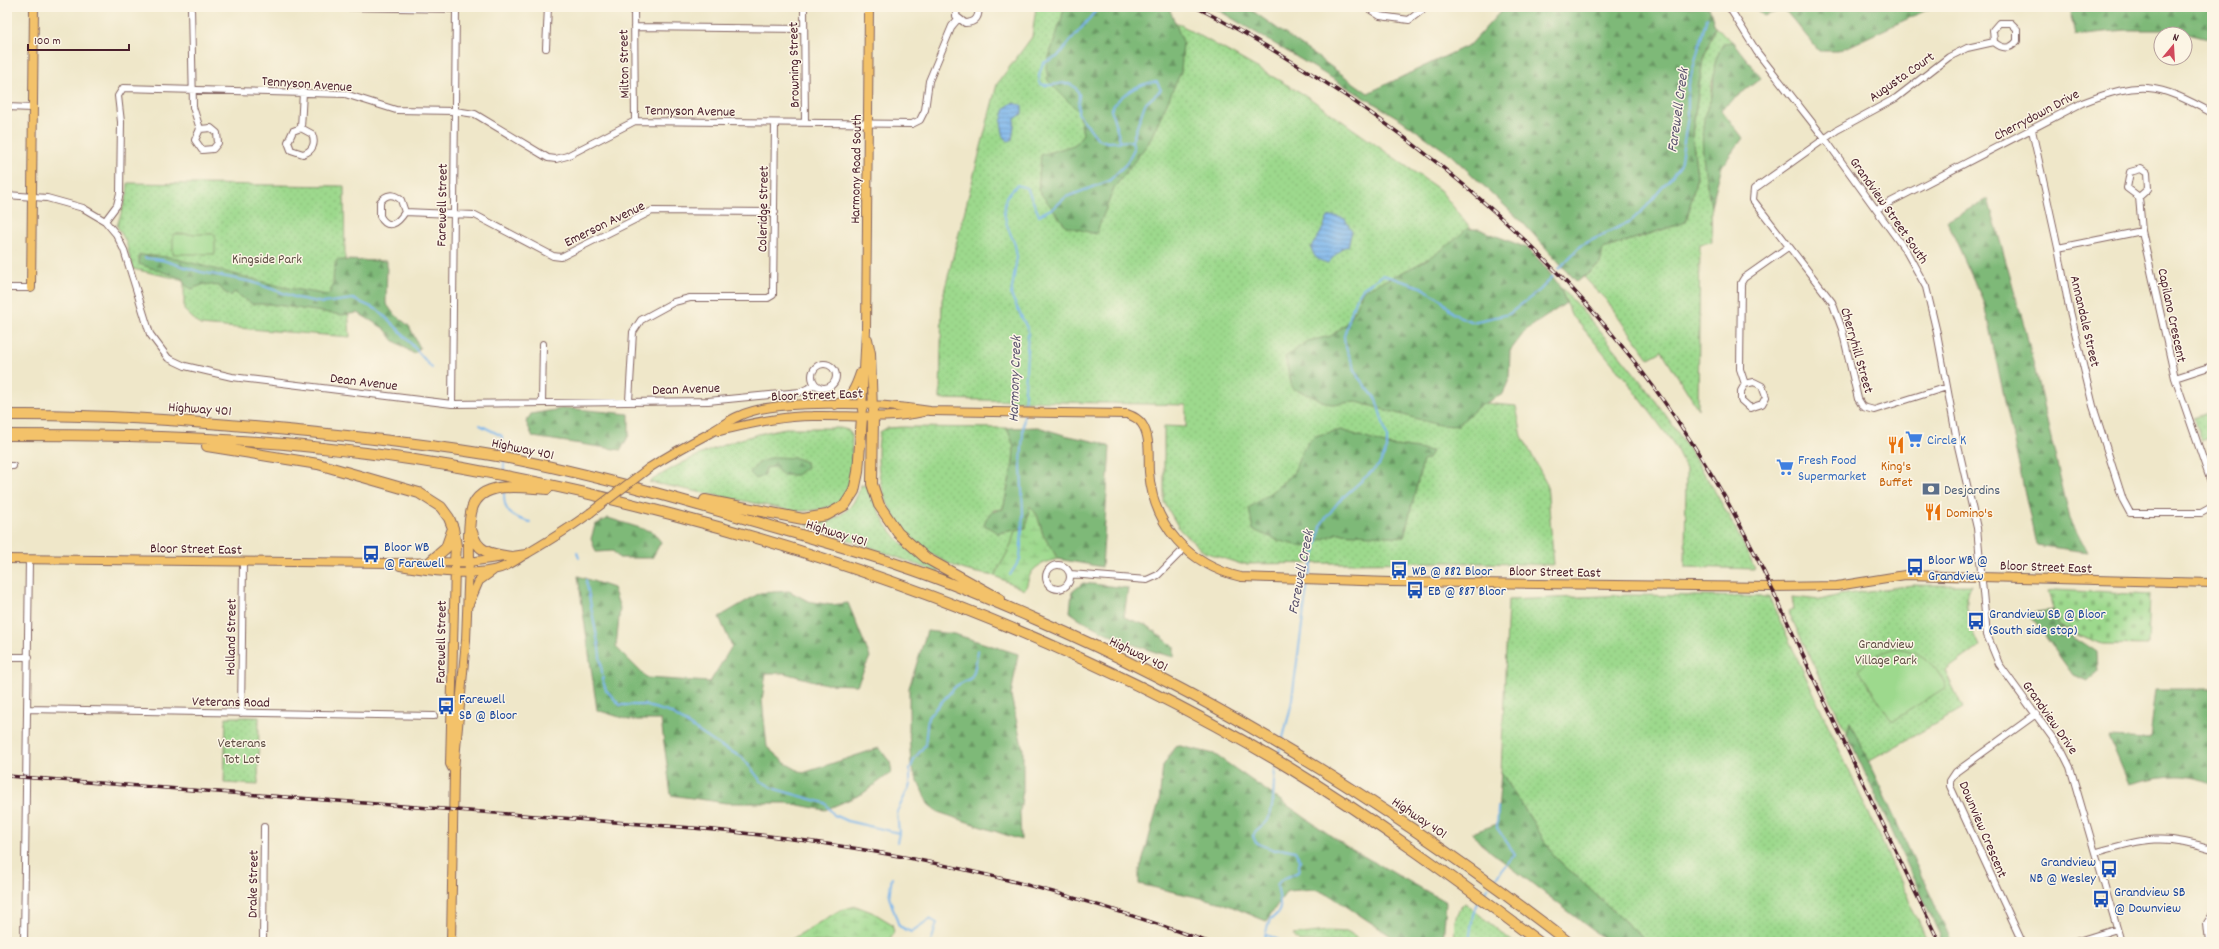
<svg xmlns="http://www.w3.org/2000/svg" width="2219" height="949" viewBox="0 0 2219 949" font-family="Dekko,sans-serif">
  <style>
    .grass { fill: url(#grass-dots); stroke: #747c5c }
    .forest { fill: url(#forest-firs); stroke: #646c52 }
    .wetland { fill: url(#wetland-marsh); stroke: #747c5c }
    .cemetery { fill: url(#cemetery-stones); stroke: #747c5c }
    .pitch { fill: #9dd98d; stroke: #747c5c }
    .water { fill: url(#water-rules); stroke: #626a8c }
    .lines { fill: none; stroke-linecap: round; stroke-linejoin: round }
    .stream { stroke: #7bb6ec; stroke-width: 2 }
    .minor-casing { stroke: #846562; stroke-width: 8 }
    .major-casing { stroke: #846562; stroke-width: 10 }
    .highway-casing { stroke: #846562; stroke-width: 12 }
    .minor { stroke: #fff; stroke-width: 6 }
    .major { stroke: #f3c26a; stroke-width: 8 }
    .highway { stroke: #f3c26a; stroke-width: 10 }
    .rail-casing { stroke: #4a1f2b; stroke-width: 3.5 }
    .rail { stroke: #fcf5e5; stroke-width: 2; stroke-dasharray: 6; stroke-linecap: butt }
    .major-bridge-casing { stroke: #846562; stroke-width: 10; stroke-linecap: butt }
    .major-bridge { stroke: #f3c26a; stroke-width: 8 }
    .labels { text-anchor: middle; stroke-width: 3; stroke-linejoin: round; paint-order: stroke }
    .street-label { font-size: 14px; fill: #4a1f2b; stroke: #fcf5e5 }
    .park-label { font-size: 14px; fill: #5f4e44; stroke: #fcf5e5 }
    .shop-label { font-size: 14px; fill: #366cbe; stroke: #fcf5e5; text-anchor: start }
    .food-label { font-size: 14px; fill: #c56008; stroke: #fcf5e5 }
    .service-label { font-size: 14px; fill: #4e5e75; stroke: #fcf5e5; text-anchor: start }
    .transit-label { font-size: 14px; fill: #164399; stroke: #fcf5e5; text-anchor: start }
    .water-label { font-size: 15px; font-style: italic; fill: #5b546f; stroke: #fcf5e5 }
  </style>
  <defs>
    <pattern id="grass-dots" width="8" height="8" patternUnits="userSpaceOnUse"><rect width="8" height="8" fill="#9dd98d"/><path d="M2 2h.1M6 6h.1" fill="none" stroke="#89ba7a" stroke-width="1.8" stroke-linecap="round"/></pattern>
    <pattern id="forest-firs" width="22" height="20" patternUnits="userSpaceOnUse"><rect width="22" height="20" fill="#7eb978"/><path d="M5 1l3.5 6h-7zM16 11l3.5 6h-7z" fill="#699663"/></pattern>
    <pattern id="wetland-marsh" width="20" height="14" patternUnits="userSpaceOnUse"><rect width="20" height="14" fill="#9dd98d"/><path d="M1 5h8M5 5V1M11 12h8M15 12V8" fill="none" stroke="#89ba7a"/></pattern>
    <pattern id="cemetery-stones" width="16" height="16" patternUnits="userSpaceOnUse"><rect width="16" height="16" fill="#9dd98d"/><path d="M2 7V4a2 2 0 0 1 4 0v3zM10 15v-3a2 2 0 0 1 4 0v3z" fill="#89ba7a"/></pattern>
    <pattern id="water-rules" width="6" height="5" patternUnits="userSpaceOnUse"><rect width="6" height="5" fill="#7bb6ec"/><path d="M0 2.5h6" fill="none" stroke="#6793bf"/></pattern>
  </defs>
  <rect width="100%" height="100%" fill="#fcf5e5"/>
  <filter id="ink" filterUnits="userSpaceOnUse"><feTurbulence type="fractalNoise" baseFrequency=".025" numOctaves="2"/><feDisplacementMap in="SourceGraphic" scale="8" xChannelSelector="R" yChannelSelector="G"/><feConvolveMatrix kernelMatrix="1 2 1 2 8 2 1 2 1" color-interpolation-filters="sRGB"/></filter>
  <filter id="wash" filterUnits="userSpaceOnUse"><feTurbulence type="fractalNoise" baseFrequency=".012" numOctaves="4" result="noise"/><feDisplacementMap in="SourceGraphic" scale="16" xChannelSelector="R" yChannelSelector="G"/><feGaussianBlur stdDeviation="0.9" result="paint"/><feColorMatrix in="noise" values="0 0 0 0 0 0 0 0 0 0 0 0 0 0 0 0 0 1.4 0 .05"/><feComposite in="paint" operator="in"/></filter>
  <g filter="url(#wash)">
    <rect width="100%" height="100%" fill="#efe7c9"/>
    <path class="grass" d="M1036,7H1149L1305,95L1440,190L1491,255L1453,400L1516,406L1522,436L1547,484L1554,565L1446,562L1241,564L1204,552L1180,530L1164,502V426L1186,427V405L940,399L942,300L997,84L1032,37Z
      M1715,27L1733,42L1724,43L1712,82V96L1706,112V181L1711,206L1712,242L1700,244L1698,409L1662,351L1649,358L1606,300L1584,277L1600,264L1603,249L1686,222L1697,176L1692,135L1703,59Z
      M128,183L344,186L345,261L350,337L200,325L184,310V280L133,269L126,242L117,226L127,195Z
      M1559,285C1611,342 1662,404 1702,470C1722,502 1739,535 1755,569L1685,567L1686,469L1675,446L1628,382L1571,314Z
      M2212,412V437L2201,441L2193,418Z
      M904,427L1007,428L1014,446L1013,464L1003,509L993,510L998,533L1015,530C1011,551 1003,558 995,576C985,574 974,573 965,570C903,549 869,497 880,432L887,428Z
      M786,428H840L848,430L852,435C851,487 856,512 794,511L649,482C692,455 737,437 786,428Z
      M861,485L868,486C885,530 898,546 939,570V573L867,546L807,526L808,524C835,522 853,513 861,485Z
      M1913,585H1971C1961,607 1971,626 1980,646L1945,671L1963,708L1868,762L1850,722L1847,734L1788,611L1794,610L1792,597L1820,600L1840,595Z
      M1628,595L1769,597L1928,942H1746L1724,937L1713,942H1647L1555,857L1501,772L1508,600Z
      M226,717H259L258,785L224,783Z
      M1465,903L1513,942H1455C1454,927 1453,913 1465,903Z
      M1327,931L1349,932L1362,942H1299L1293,935Z"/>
    <path class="forest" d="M1064,7H1165L1169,8L1183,42L1181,72L1149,142L1114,188L1096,234L1066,226L1038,190L1041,155L1074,145L1083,134L1078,111L1048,81L1046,66L1062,17Z
      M1213,7H1247L1368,93L1471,44L1500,12L1515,7H1709L1715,27L1703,59L1692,134L1697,176L1686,222L1603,249L1600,264L1577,282L1523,223L1451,155L1400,119Z
      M1753,7H1933L1838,51H1819L1784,9L1764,16Z
      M2069,7H2212V39L2176,30H2125L2075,35Z
      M1733,42L1761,78L1721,109L1743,138L1722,166L1711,206C1705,176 1699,144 1705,114C1707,108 1710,102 1712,96C1716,75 1710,63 1724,43Z
      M1988,199L2026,332L2070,519L2087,552L2036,545L1984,303L1947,221Z
      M1466,229H1479L1527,248L1541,262L1559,285L1566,303L1526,330L1510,351L1509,379L1503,394L1478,407L1457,426L1439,425L1357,402L1330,404L1292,388L1285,357L1308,341L1331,336L1350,320L1363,290C1399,274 1439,258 1466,229Z
      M139,255L169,257L283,287L328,295C337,284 330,275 337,260L387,261L386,303L393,313L409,326L420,348L414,354L393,340L385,329L358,313L342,315L270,304H252L234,292L231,296L224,292L219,286L205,284L191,289L184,284V279L139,264Z
      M566,408L629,414V435L621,450L533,437L526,422L531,414Z
      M1038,427L1064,435L1102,443L1110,447L1102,567L1058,559L1043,535L1037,515L1030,507L1026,528L998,533L984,525C987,514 992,511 1003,509L1013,464L1014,446L1007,428Z
      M1341,430L1388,445L1432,451L1428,459L1423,461L1404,537L1338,533L1304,547L1280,541L1253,530L1249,508L1278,487L1294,472L1302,451L1314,436Z
      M776,457L796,458L806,462L807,467L797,475H783L774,467L766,468L764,476L756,479L750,473C756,463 765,459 776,457Z
      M608,518L653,532L661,542L652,558H619L613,551L596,552L591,539L595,525Z
      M578,576L613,588L620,608L616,647L647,678L710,682L732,646L719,617L760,593L773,592L789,591L808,601L831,605L848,603L870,657L857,685L826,684L784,673H766L762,700L767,747L785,763L803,773L879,748L890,762L892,772L862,794L825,810L788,803H726L671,795L661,720H629L597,710Z
      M1083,583L1128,588L1124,617L1148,626L1174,647V657C1143,650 1095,631 1070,612L1072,592Z
      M2053,610L2058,626L2097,652L2098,672L2087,681L2073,675L2028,613Z
      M927,631L954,634L1018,654L1011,696L1023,750V788L1020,813L1021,840L938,812L928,804L911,766L909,731V688Z
      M2156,689H2212V784C2184,770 2158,777 2129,784L2109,737L2150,739Z
      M1850,722L1952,942H1943L1847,734Z
      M1176,745L1214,754L1347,847L1446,902L1443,942H1400L1331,896L1315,889L1287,891L1266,921L1223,903L1139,884V873L1159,802L1163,766Z
      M1501,772L1555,857L1647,942H1608L1481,844L1472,833L1497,824Z"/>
    <path class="wetland" d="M1030,506L1037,515L1043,535L1058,559C1047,562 1036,564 1030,575C1027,581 1028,585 1024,590L995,576C1003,558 1011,551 1015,530L1026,528Z
      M856,906L874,913L892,924L894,932L888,942H787L840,910Z"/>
    <path class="cemetery" d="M2055,590L2150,595L2148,645L2102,644L2058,626L2048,591Z"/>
    <path class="pitch" d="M173,234H215V254H173Z
      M1896,648C1922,652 1937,663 1946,687L1894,720H1891L1859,670C1870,658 1880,652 1896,648Z"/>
    <path class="water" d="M1012,103L1022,105V114L1015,119L1012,140L1008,141L1004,138L1001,122L1005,108Z
      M1335,216L1345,219L1352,231L1348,246L1342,248L1328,263C1317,260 1314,258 1311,247L1320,234L1328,217Z"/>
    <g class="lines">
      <path class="stream" d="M1099,7L1057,57L1043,63L1039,75L1040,84C1056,89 1060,78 1075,87L1079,94L1078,113L1098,139L1107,142L1132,141
        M1120,140L1111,110C1119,95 1140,82 1157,82L1161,90L1145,104L1132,141
        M145,258L162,260L201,272L252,282L297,298L323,303L353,299L378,310L400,331L432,368
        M1559,269L1580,246L1631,221L1647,206L1680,166L1688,116V87L1707,17
        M1024,411L1028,330L1011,295L1017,257L1015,245L1007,225L1004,213L1006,197L1017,185L1027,188L1039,215L1055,207L1066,197L1109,181L1126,164L1134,149L1132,141
        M480,425L502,436L503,454
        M504,461V472
        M504,491C503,512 511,517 530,522
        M577,552L579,558
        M1010,575L1020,559L1023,514L1021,464L1024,415
        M1309,576L1322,523L1339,501L1379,465L1387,449V436L1376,399L1358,377L1345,345L1344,336L1355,300L1363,288L1383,275L1421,287L1439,298L1454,314L1472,322L1509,314L1540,290L1553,276
        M586,580L599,648L603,681L606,690L620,705H644L671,713L720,746L742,757L761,781L775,789L825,803L834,815L847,821L899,833
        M1282,742L1291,706L1308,581
        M1278,758L1280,748
        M897,842L899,833L897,812L910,785V769L915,758L925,745L928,717L956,686L971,678L974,672L978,650
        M892,877L889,897L899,926L911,932L930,919L937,923L931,942
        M1493,881L1515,854L1497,828L1498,807
        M1482,895L1489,886
        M1265,934L1283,942
        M1263,942L1270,919C1286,911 1279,900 1277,885L1281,880L1298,872L1300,860L1295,851L1286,849L1275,850L1256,843L1253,836C1256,829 1264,827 1268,820C1276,803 1272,782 1276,764
        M1469,942L1473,914L1479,901"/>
    </g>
  </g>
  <g filter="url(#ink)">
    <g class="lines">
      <g class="minor-casing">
        <path id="minor" d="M191,7L193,107L200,129L195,140L202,150L213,149L218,143L217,133L211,128L200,129
          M341,7L456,9
          M634,7L635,121
          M804,7L805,123
          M957,7L956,16L965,23C975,23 980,17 978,7
          M1366,7L1380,16L1409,20L1426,7
          M1729,7L1757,52L1825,139L1906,251L1926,287L1937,333L1958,446L1977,528L1987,635L1999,664L2062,751L2070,767L2121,942
          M634,27L804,29
          M546,48L548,7
          M7,107L32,108
          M301,128L312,134C316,143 313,151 303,154L291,150L288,142L293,131L301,128L303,92
          M2032,130L2058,248L2068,303L2093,406L2123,500L2130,513H2201L2212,507
          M7,195L47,198L83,208L105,221L116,234L124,250L150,334L168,358L185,366L232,377L452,404L708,401L800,392L815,385
          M2139,197L2148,189L2147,173L2141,169L2130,172L2127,188L2139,197L2142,231
          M1877,209L2082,103C2141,80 2157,83 2212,113
          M405,212C398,223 388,231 380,216V202C386,194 393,193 401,200L405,212L475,215L553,256L561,257L652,211L775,212
          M105,221L117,205L120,193L121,122L118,96L123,88L345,94L396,110L455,111L475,114L548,158L556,159L567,156L635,121L912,124L920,120L925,110L929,81L952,26L958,19
          M2058,248L2142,231L2175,378L2212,485
          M7,288H31
          M812 376a12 12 0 1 1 24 0a12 12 0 1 1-24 0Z
          M2175,378L2212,366
          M1745,384L1754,382L1762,386L1766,397L1762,404L1750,408L1741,400V391L1745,384L1740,369L1741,283L1744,278L1788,247
          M1947,387L1874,410L1863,407L1858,399L1842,329L1832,302L1753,200L1754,189L1837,130L1896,98L1949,57L1967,48L1994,42L1993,30L1999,23H2011L2017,29V41C2010,50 2002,49 1994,42
          M629,401L633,332L641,320L674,302L690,298H768L773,295L775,123
          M542,403L543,344
          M452,404L456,7
          M7,466H13
          M1046 577a12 12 0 1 1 24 0a12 12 0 1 1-24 0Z
          M1070,574L1147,580L1158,575L1184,549
          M7,657H29
          M27,709L434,716
          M241,713L243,562
          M2097,852C2144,839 2163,833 2212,849
          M24,942L29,559
          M263,942L264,827
          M2022,942L1950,786V781L1956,772L2036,714
          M2075,942L2117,929
          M2209,942L2207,923L2212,915"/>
      </g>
      <g class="major-casing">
        <path id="major" d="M31,288L34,7
          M868,339L871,353L873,411
          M835,405C851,398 855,388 860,373
          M862,410L866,330L869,7
          M719,431C750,424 780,416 813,416C850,415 886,420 923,412
          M649,468C669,455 689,444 710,433C720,427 729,420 739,416C778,397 886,404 930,411L1127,414C1133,416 1138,418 1142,424C1151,437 1148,457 1149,472C1153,526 1189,565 1241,577L1390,582L1771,587L1837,586L1905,575L2212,583
          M7,559L385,563L469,562L526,554
          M400,566C430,571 463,576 493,570C507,568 517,559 528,553C550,540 570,528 590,513
          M469,604L479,581L493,571
          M452,768L450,764L455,567
          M451,942L454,770L466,640L469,562"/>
      </g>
      <g class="highway-casing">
        <path id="highway" d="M7,415C97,414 187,421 277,429C352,436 428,444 503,457C597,475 689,502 781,529C821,541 862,552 902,566C947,581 992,600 1035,619C1226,701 1404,815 1568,942
          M873,417L872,484L879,505L898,533L926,558L1000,599
          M7,435C109,435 211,436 313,447C434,459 553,483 670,514C887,570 1095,652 1288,767C1375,820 1457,880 1539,942
          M207,446L318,464L419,493L441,507L449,518L453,528L456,546L455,562
          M705,500L803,519L827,515L845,505L854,491L858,472L862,417
          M472,532C477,553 492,554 511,557
          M431,561L446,548L452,531
          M469,562C469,546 468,529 471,513C477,478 522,488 547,489"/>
      </g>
      <use href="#minor" class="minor"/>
      <use href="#major" class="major"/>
      <use href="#highway" class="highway"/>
      <g class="rail-casing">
        <path id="rail" d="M1195,7C1225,21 1253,38 1281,55C1455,158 1610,302 1713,477C1751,540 1781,608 1812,675C1854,764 1897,853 1939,942
          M7,776L693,828C874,844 1037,879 1208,942"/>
      </g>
      <use href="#rail" class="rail"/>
      <g class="major-bridge-casing">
        <path id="major-bridge" d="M590,513L649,468"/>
      </g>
      <use href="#major-bridge" class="major-bridge"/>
    </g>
  </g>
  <defs>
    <g id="supermarket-bare" transform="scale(1.38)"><path d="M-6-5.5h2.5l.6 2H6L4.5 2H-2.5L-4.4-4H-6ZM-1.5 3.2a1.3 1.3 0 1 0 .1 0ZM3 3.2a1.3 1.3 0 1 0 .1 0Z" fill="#3f7fe0" stroke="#fcf5e5" stroke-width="2.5" paint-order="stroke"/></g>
    <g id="restaurant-bare" transform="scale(1.38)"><path d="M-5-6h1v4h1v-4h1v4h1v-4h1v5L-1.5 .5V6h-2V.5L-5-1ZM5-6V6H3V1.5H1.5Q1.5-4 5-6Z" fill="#e8710a" stroke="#fcf5e5" stroke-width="2.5" paint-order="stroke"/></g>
    <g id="bank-bare" transform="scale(1.38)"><path d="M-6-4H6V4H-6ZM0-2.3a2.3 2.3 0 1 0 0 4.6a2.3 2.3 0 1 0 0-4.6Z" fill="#5c6f8a" stroke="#fcf5e5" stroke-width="2.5" paint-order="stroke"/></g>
    <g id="bus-bare" transform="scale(1.38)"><path d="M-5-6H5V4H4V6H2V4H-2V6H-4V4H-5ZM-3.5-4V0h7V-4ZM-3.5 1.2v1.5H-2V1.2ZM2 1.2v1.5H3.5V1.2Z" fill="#1a4fb4" stroke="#fcf5e5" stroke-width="2.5" paint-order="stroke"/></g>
  </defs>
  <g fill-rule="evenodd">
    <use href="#supermarket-bare" x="1914" y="439"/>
    <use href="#restaurant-bare" x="1896" y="445"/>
    <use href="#supermarket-bare" x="1785" y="467"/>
    <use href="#bank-bare" x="1931" y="489"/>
    <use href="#restaurant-bare" x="1933" y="512"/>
    <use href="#bus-bare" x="371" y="554"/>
    <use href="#bus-bare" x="1915" y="567"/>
    <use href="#bus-bare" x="1399" y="570"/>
    <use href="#bus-bare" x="1415" y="590"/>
    <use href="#bus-bare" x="1976" y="621"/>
    <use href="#bus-bare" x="446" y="706"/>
    <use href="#bus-bare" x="2109" y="869"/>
    <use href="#bus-bare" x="2101" y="899"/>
  </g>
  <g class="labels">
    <g class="street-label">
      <text transform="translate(623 64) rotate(-91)" y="5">Milton Street</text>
      <text transform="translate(793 65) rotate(-91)" y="5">Browning Street</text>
      <text transform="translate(1901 76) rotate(-35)" y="5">Augusta Court</text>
      <text transform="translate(307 83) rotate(4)" y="5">Tennyson Avenue</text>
      <text transform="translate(690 110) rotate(1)" y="5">Tennyson Avenue</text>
      <text transform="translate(2036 114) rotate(-28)" y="5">Cherrydown Drive</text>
      <text transform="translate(855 169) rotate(-89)" y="5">Harmony Road South</text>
      <text transform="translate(441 205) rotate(-89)" y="5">Farewell Street</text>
      <text transform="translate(762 209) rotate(-89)" y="5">Coleridge Street</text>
      <text transform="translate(1890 210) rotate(55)" y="5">Grandview Street South</text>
      <text transform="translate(604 223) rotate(-26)" y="5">Emerson Avenue</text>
      <text transform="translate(2173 315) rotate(78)" y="5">Capilano Crescent</text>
      <text transform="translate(2086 321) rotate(77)" y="5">Annandale Street</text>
      <text transform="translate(1858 350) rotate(74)" y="5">Cherryhill Street</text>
      <text transform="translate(364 381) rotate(7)" y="5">Dean Avenue</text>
      <text transform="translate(686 388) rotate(-2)" y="5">Dean Avenue</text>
      <text transform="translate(817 394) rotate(-2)" y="5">Bloor Street East</text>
      <text transform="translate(200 408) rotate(4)" y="5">Highway 401</text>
      <text transform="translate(523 448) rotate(12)" y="5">Highway 401</text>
      <text transform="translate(837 532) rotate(17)" y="5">Highway 401</text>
      <text transform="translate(196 548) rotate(1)" y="5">Bloor Street East</text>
      <text transform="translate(2046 566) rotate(2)" y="5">Bloor Street East</text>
      <text transform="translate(1555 571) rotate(1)" y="5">Bloor Street East</text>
      <text transform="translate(230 637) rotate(-89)" y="5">Holland Street</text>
      <text transform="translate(440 642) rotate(-89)" y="5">Farewell Street</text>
      <text transform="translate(1139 653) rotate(26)" y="5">Highway 401</text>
      <text transform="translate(231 701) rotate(1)" y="5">Veterans Road</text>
      <text transform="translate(2051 717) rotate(55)" y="5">Grandview Drive</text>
      <text transform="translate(1420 817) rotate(34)" y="5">Highway 401</text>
      <text transform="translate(1984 829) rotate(67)" y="5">Downview Crescent</text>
      <text transform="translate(252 884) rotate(-89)" y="5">Drake Street</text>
    </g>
    <g class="park-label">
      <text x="267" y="263">Kingside Park</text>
      <text x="1886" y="648">Grandview<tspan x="1886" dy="16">Village Park</tspan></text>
      <text x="242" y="747">Veterans<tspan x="242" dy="16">Tot Lot</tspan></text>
    </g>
    <g class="shop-label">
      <text x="1927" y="444">Circle K</text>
      <text x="1798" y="464">Fresh Food<tspan x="1798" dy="16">Supermarket</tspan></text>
    </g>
    <g class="food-label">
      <text x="1896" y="470">King's<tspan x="1896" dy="16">Buffet</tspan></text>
      <text x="1946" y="517" text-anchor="start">Domino's</text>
    </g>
    <g class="service-label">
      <text x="1944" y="494">Desjardins</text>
    </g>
    <g class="transit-label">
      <text x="384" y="551">Bloor WB<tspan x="384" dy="16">@ Farewell</tspan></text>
      <text x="1928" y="564">Bloor WB @<tspan x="1928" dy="16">Grandview</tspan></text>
      <text x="1412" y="575">WB @ 882 Bloor</text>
      <text x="1428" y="595">EB @ 887 Bloor</text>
      <text x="1989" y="618">Grandview SB @ Bloor<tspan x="1989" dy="16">(South side stop)</tspan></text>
      <text x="459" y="703">Farewell<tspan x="459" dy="16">SB @ Bloor</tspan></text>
      <text x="2096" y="866" text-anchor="end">Grandview<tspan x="2096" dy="16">NB @ Wesley</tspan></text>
      <text x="2114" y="896">Grandview SB<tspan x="2114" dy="16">@ Downview</tspan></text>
    </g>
    <g class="water-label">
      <text transform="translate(1677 110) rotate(-82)" y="5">Farewell Creek</text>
      <text transform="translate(1014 379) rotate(-88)" y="5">Harmony Creek</text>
      <text transform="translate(1300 572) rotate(-79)" y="5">Farewell Creek</text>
    </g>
  </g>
  <rect width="2219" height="949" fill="none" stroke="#fcf5e5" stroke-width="24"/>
  <g transform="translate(2173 46) rotate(18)"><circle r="19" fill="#fcf5e5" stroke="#b59f9b"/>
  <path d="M0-3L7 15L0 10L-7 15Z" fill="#d1495b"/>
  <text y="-6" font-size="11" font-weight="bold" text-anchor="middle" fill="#4a1f2b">N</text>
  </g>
  <path d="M28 44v6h101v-6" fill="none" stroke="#4a1f2b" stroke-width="2"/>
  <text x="34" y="44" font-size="12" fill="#4a1f2b" stroke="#fcf5e5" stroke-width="3" paint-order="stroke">100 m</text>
</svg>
